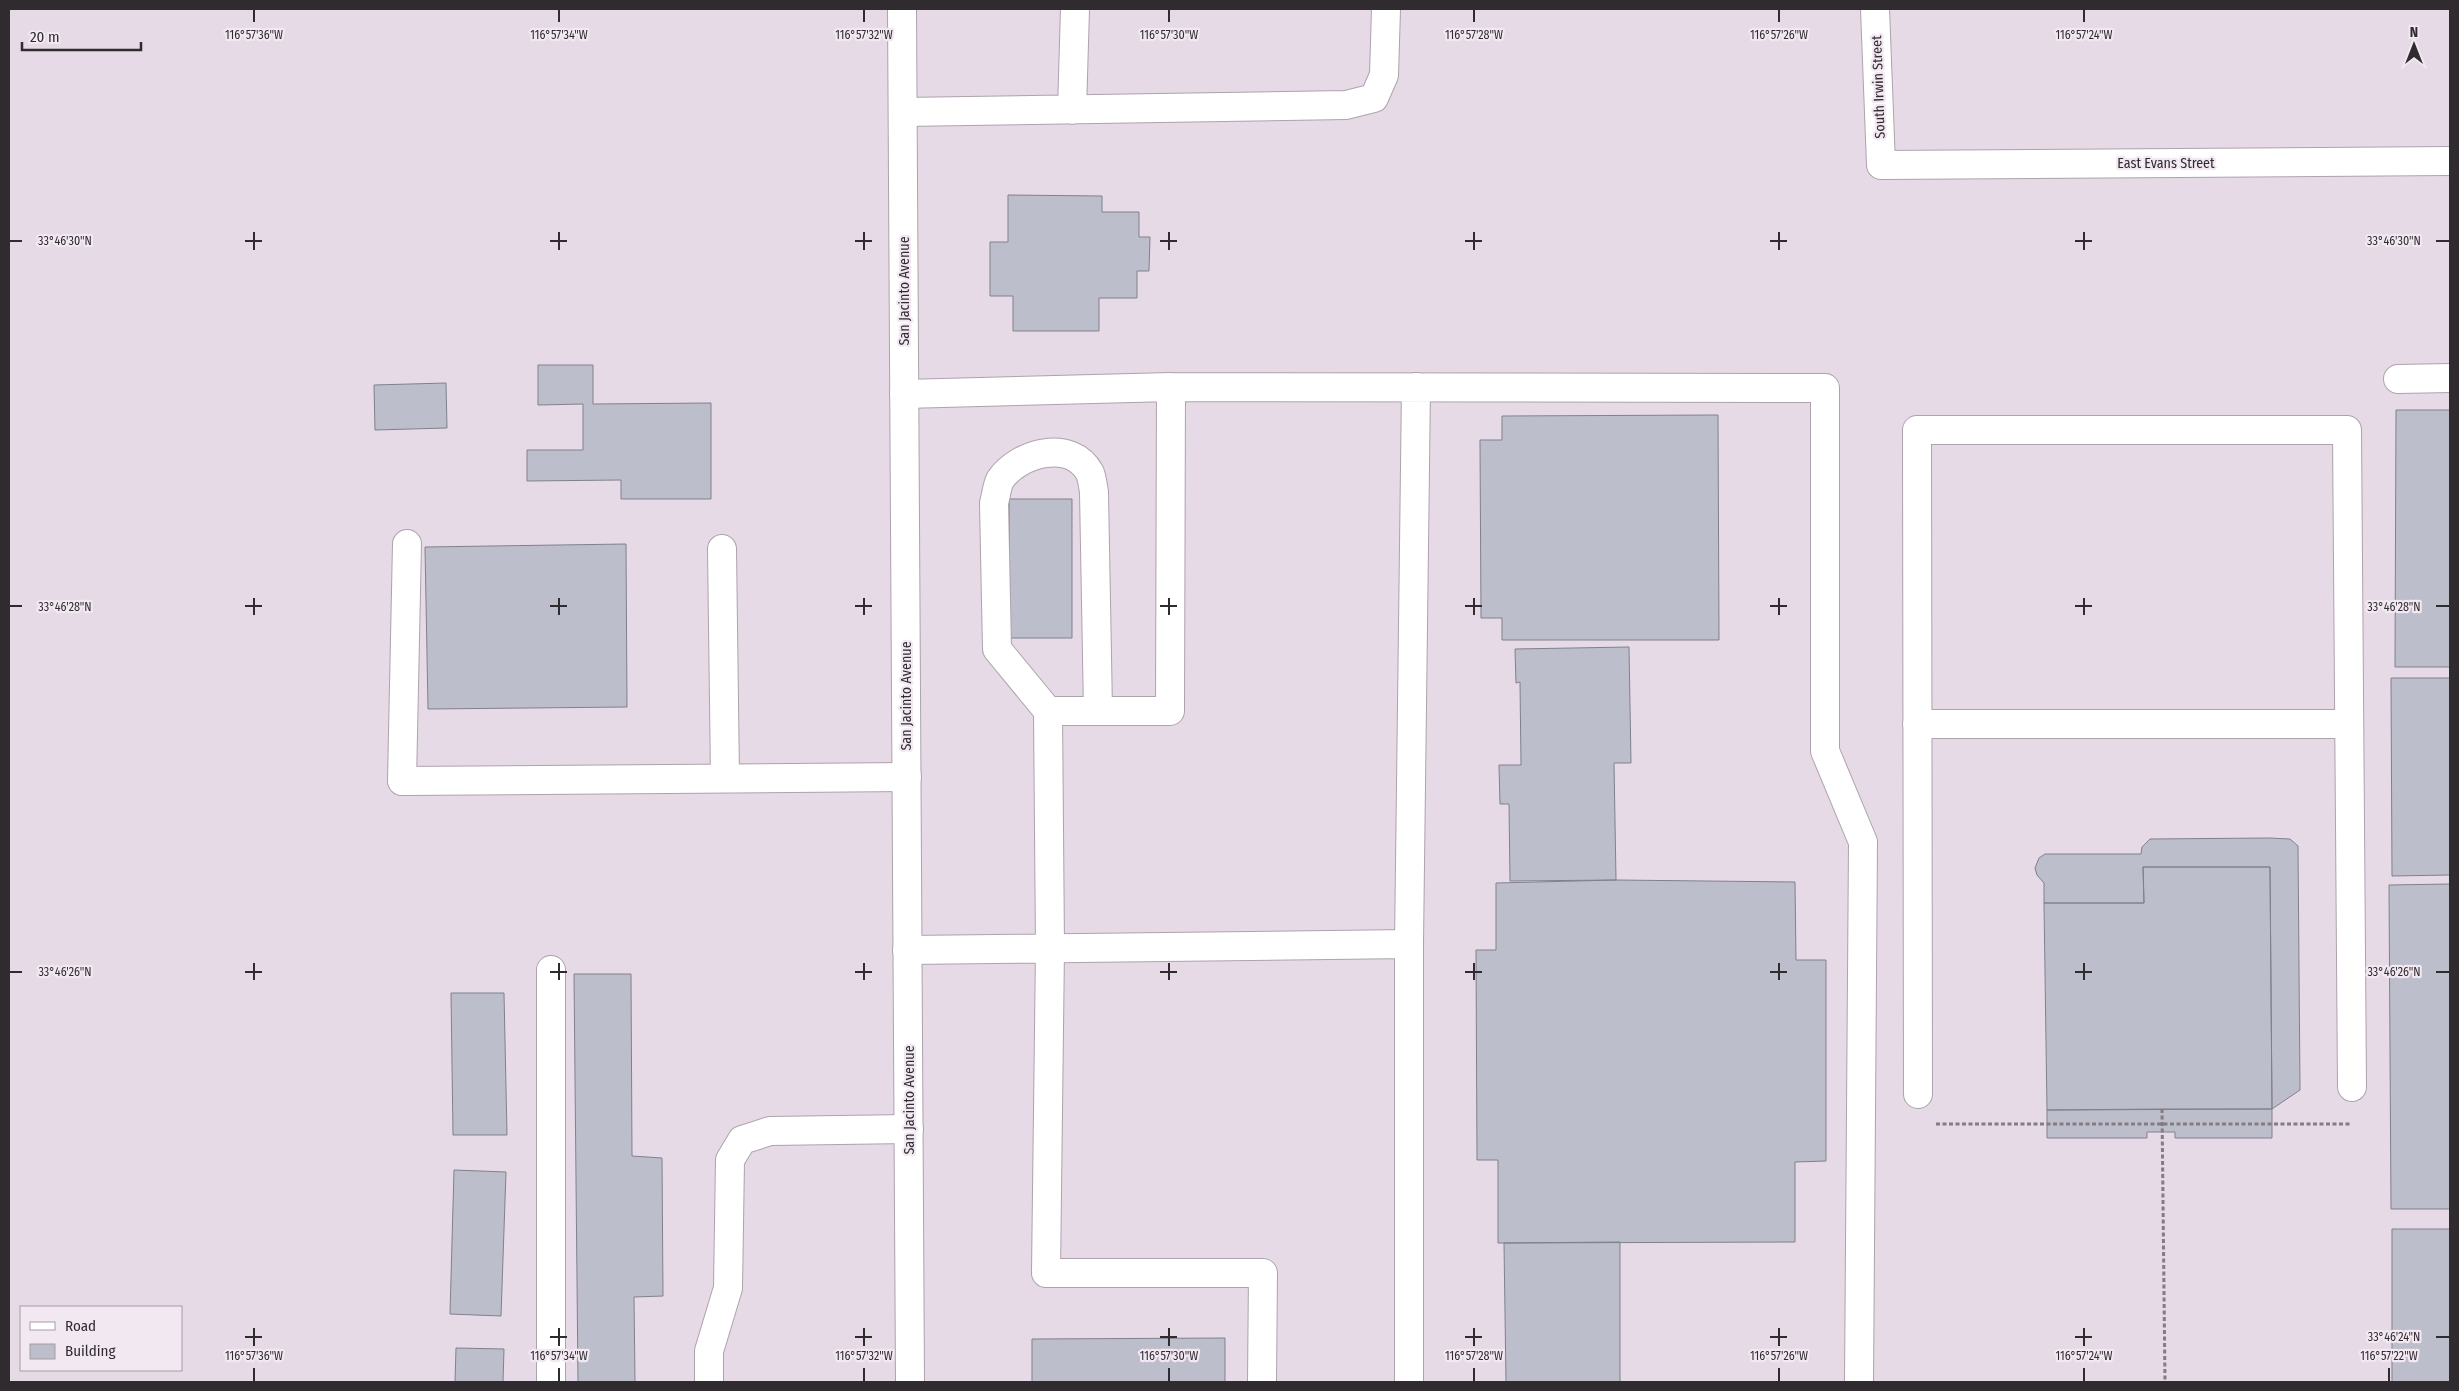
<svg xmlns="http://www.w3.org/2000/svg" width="2459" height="1391" viewBox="0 0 2459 1391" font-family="'Fira Sans Condensed',sans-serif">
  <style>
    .building { fill: #bdbecb; stroke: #81818d }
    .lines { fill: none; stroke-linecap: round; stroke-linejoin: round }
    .minor-casing { stroke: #ada3ad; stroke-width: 30 }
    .major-casing { stroke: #ada3ad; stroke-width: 30 }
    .path { stroke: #837c83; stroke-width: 3; stroke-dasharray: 4 2.5; stroke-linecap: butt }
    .minor { stroke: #fff; stroke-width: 28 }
    .major { stroke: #fff; stroke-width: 28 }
    .ticks { fill: none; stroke: #2f2b2f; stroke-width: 2 }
    .labels { text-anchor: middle; stroke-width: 4.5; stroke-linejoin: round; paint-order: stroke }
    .street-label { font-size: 14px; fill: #2f2b2f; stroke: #f2e8f2 }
    .ticks-label { font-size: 12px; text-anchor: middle; fill: #2f2b2f; stroke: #f2e8f2; stroke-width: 4.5; stroke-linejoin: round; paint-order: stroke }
  </style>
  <rect width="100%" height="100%" fill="#e5dae5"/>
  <path class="building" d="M1008,195L1102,196V212H1139V237H1150L1149,271H1137V298H1099V331H1013V296H990V242H1008Z
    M538,365H593V404L711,403V499H621V480L527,481V450H583V404L538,405Z
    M446,383L447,428L375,430L374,385Z
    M2396,410H2450V667H2395Z
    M1718,415L1719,640H1502V618H1481L1480,440H1502V416Z
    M1009,499H1072V638H1010Z
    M626,544L627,707L428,709L425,547Z
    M1629,647L1631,763H1614L1616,880L1510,881L1509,804H1500L1499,765H1521L1520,682L1516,683L1515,649Z
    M2391,678H2450V875L2392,876Z
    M2269,838L2290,839L2298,846L2300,1090L2272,1109L2270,867H2143L2144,903H2044V883L2037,875L2035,868L2039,858L2045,854H2141L2142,847L2150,839Z
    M2143,867H2270L2272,1109L2047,1110L2044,903H2144Z
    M1616,880L1795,882L1796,960H1826V1161L1795,1162V1242L1498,1243V1160H1477L1476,950H1496V883Z
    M2450,884V1209H2391L2389,885Z
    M574,974H631L632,1156L662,1158L663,1296L634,1297L635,1382H578Z
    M451,993H504L507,1135H453Z
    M2162,1109H2272V1138H2175V1132H2147V1138H2047V1110Z
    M454,1170L506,1172L501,1316L450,1314Z
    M2392,1229H2450V1382H2392Z
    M1620,1242V1382H1506L1504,1243Z
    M1225,1338V1382H1032V1339Z
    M456,1348L504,1349L503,1382H455Z"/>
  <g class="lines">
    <g class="minor-casing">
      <path id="minor" d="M1875,9L1881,165L2450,161
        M1072,110L1075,9
        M903,112L1346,105L1374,98L1384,75L1386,9
        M2398,379L2450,378
        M1171,387L1170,711H1048L1050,948L1046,1273H1263L1262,1382
        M904,394L1171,387L1825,388V751L1863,842L1859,1382
        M407,544L402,781L907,777
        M722,549L725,778
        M1048,711L997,649L994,503C996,496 997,486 1000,480C1018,453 1071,438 1090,473C1092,478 1093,486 1094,492L1098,711
        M1917,724H2349
        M907,950L1409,944
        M551,970V1382
        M1918,1094L1917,430H2347L2352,1087
        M709,1382V1351L728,1288L730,1160L742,1140L770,1131L909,1129
        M1409,1382V944L1416,387"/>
    </g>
    <g class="major-casing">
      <path id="major" d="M902,9L910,1382"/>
    </g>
    <path class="path" d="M2162,1109L2165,1382
      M1936,1124H2352"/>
    <use href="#minor" class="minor"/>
    <use href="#major" class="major"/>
  </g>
  <path class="ticks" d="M254,10V22M559,10V22M864,10V22M1169,10V22M1474,10V22M1779,10V22M2084,10V22M254,232V250M559,232V250M864,232V250M1169,232V250M1474,232V250M1779,232V250M2084,232V250M10,241H22M245,241H262M550,241H567M855,241H872M1160,241H1177M1465,241H1482M1770,241H1787M2075,241H2092M2436,241H2449M254,598V615M559,598V615M864,598V615M1169,598V615M1474,598V615M1779,598V615M2084,598V615M10,606H22M245,606H262M550,606H567M855,606H872M1160,606H1177M1465,606H1482M1770,606H1787M2075,606H2092M2436,606H2449M254,963V980M559,963V980M864,963V980M1169,963V980M1474,963V980M1779,963V980M2084,963V980M10,972H22M245,972H262M550,972H567M855,972H872M1160,972H1177M1465,972H1482M1770,972H1787M2075,972H2092M2436,972H2449M254,1328V1346M559,1328V1346M864,1328V1346M1169,1328V1346M1474,1328V1346M1779,1328V1346M2084,1328V1346M245,1337H262M550,1337H567M855,1337H872M1160,1337H1177M1465,1337H1482M1770,1337H1787M2075,1337H2092M2436,1337H2449M254,1368V1381M559,1368V1381M864,1368V1381M1169,1368V1381M1474,1368V1381M1779,1368V1381M2084,1368V1381M2389,1368V1381"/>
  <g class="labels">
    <g class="street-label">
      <text transform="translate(1878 87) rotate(-92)" y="5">South Irwin Street</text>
      <text x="2166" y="168">East Evans Street</text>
      <text transform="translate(904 291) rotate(-90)" y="5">San Jacinto Avenue</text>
      <text transform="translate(906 696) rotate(-90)" y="5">San Jacinto Avenue</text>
      <text transform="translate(909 1100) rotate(-90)" y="5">San Jacinto Avenue</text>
    </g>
  </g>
  <g class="ticks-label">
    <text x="254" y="39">116°57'36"W</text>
    <text x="559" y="39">116°57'34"W</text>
    <text x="864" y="39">116°57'32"W</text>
    <text x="1169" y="39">116°57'30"W</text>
    <text x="1474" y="39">116°57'28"W</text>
    <text x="1779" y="39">116°57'26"W</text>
    <text x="2084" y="39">116°57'24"W</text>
    <text x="65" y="245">33°46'30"N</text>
    <text x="2394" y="245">33°46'30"N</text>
    <text x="65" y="611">33°46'28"N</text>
    <text x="2394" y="611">33°46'28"N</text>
    <text x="65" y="976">33°46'26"N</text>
    <text x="2394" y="976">33°46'26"N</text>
    <text x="2394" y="1341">33°46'24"N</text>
    <text x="254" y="1360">116°57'36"W</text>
    <text x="559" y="1360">116°57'34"W</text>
    <text x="864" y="1360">116°57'32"W</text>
    <text x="1169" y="1360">116°57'30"W</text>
    <text x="1474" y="1360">116°57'28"W</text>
    <text x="1779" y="1360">116°57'26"W</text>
    <text x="2084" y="1360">116°57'24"W</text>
    <text x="2389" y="1360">116°57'22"W</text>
  </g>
  <rect width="2459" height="1391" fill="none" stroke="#2f2b2f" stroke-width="20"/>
  <rect x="20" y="1306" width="162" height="65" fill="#f2e8f2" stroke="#a49ca4"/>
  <rect x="30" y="1322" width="25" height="8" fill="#ffffff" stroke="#a49ca4"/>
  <text x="65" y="1331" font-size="15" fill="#2f2b2f">Road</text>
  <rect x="30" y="1344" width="25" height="15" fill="#bdbecb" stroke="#a49ca4"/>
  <text x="65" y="1356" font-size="15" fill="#2f2b2f">Building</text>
  <g transform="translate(2414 45)" stroke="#f2e8f2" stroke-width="4" paint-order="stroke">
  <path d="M0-4L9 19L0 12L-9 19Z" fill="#2f2b2f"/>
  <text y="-8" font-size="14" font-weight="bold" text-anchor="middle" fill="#2f2b2f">N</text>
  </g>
  <path d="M22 42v8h119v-8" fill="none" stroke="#2f2b2f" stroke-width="2.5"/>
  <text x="30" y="42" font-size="15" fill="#2f2b2f" stroke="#f2e8f2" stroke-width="4" paint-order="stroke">20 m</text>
</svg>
